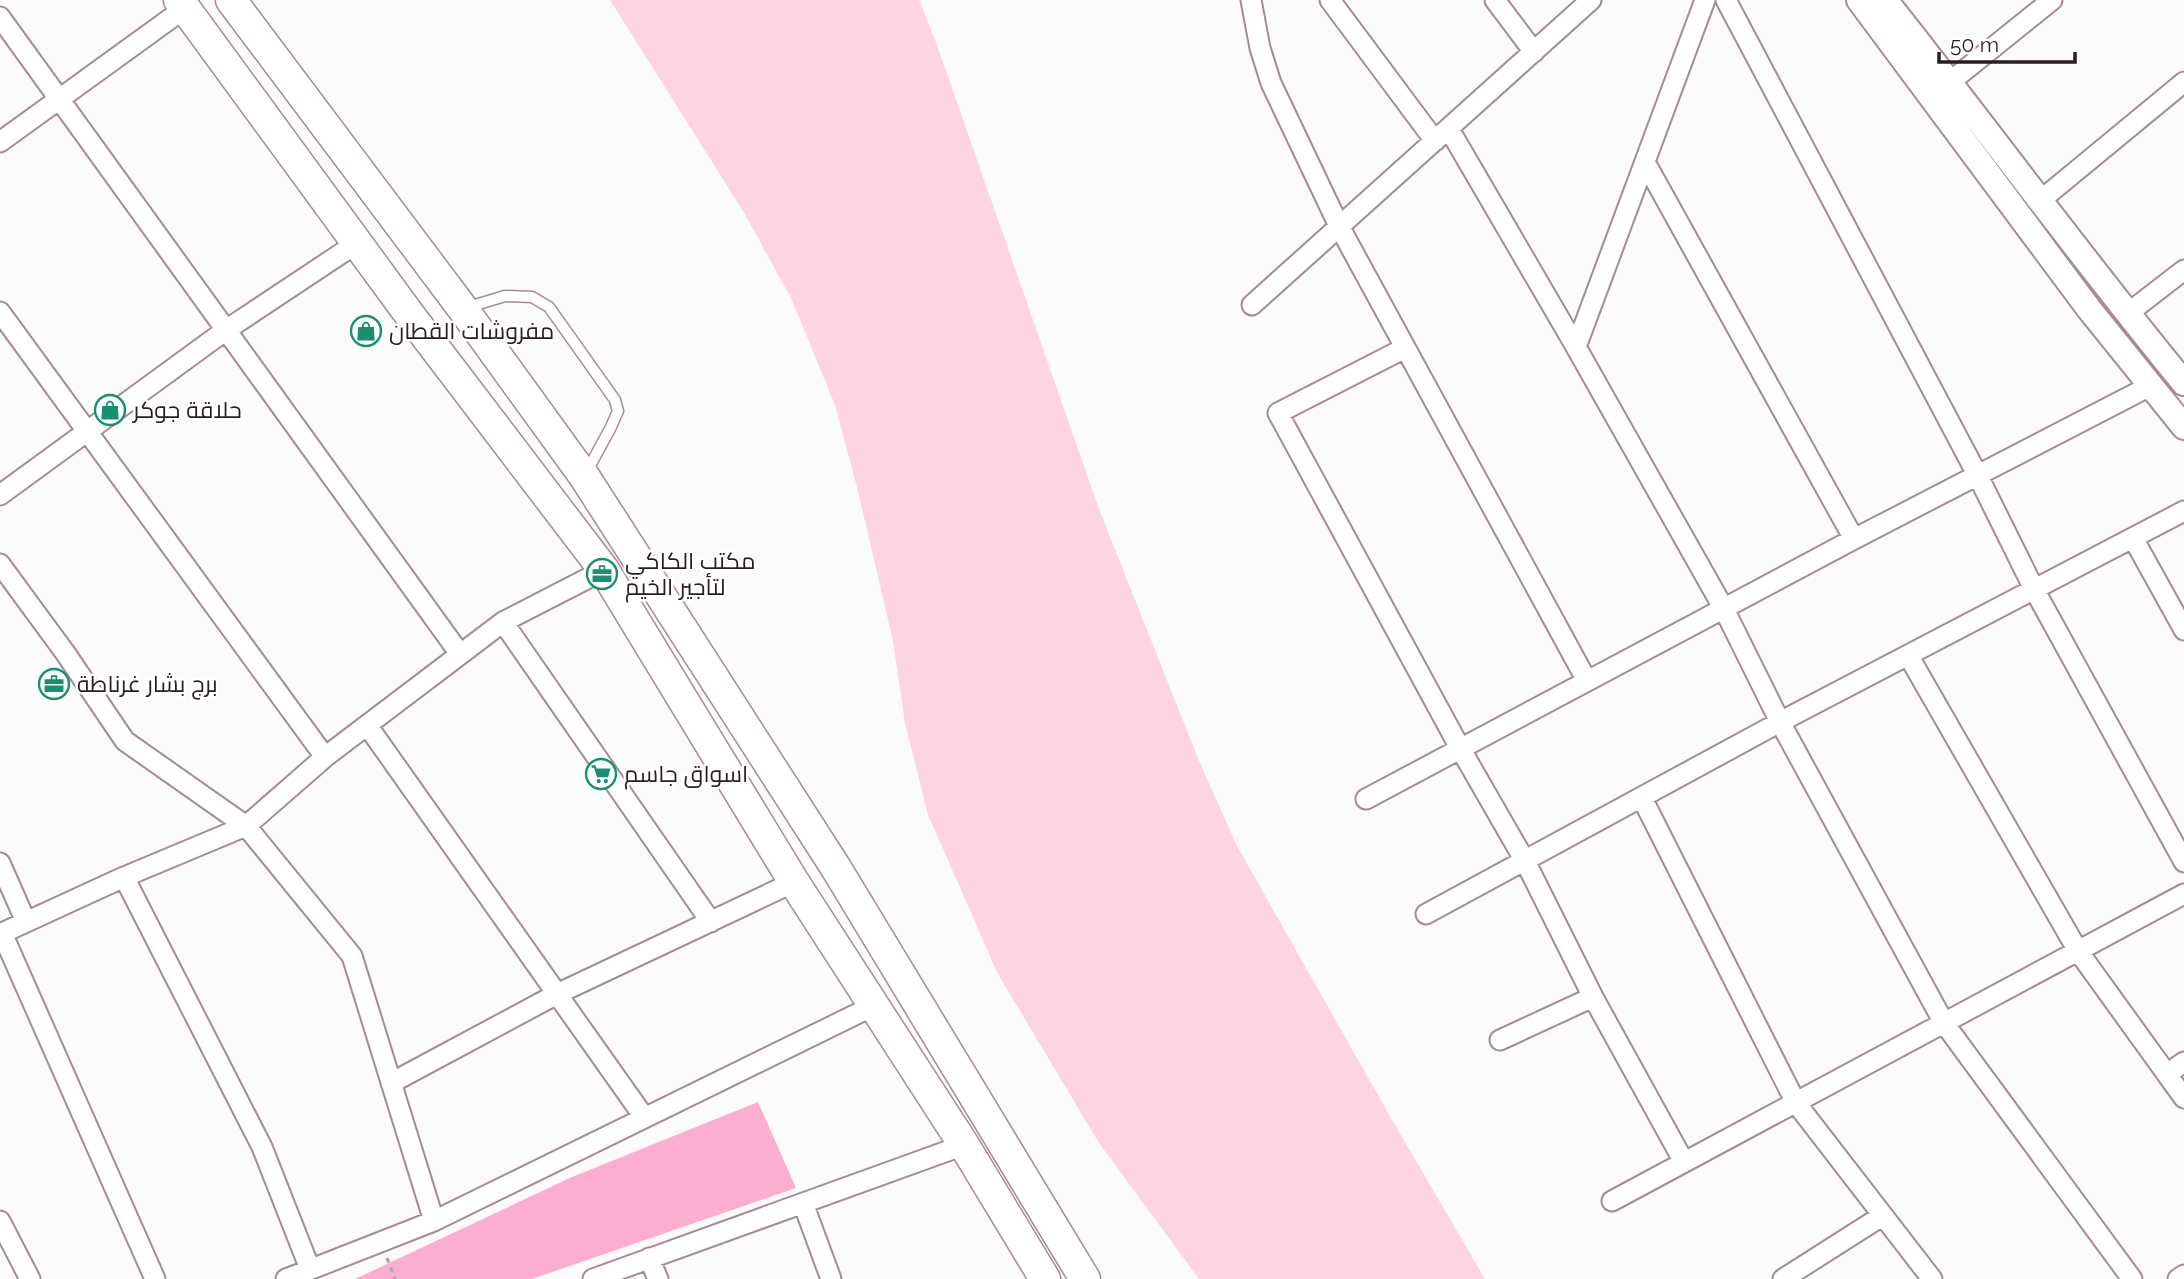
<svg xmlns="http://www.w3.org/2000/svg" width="2184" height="1279" viewBox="0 0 2184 1279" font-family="Raleway,Cairo,sans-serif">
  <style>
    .green { fill: #fbaed0 }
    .water { fill: #fdd4e4 }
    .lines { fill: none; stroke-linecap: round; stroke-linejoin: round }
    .service-casing { stroke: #a88996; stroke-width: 13 }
    .minor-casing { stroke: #a88996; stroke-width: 23 }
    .tertiary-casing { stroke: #a88996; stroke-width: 28 }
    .primary-casing { stroke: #a88996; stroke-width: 33 }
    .path { stroke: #aeaaac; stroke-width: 3.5; stroke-dasharray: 5 5; stroke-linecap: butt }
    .service { stroke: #fff; stroke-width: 10 }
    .minor { stroke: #fff; stroke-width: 19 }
    .tertiary { stroke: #fff; stroke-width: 24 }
    .primary { stroke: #fff; stroke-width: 30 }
    .labels { text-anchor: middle; stroke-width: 5; stroke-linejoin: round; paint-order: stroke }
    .poi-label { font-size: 23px; fill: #291d22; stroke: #fff; text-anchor: start }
  </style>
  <rect width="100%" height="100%" fill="#fbfbfb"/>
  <path class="green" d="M758,1102L796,1188L532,1279H355L572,1177Z"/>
  <path class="water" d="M610,0H919L937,45L1099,509L1197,756L1237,846L1392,1120L1485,1279H1199L1099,1143L998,974L928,815L905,723L893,641L858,491L835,405L791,298L743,211Z"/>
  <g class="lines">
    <g class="service-casing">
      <path id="service" d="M465,308L505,296L532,297L549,307L615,400L618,411L611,427L586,473"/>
    </g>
    <g class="minor-casing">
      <path id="minor" d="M1251,0L1260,48L1271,83L1339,226L1587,681
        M1330,0L1435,141
        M1495,0L1534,52
        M1705,0L1576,347L1724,609L1780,722L1944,1023L2132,1279
        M1726,0L1978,476L2034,589L2184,862
        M0,17L460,654
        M1950,82L2052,0
        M1449,129L1576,347
        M0,142L185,8
        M1645,162L1854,539
        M2041,200L2184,82
        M1252,305L1591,0
        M0,312L325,757
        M2127,314L2184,270
        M1405,348L1278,413L1460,748L1525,861L1593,997L1684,1162
        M0,495L226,330L357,243
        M2133,538L2184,630
        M0,564L66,654L125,741L246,826L352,956L434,1221
        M503,622L711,922
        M1908,655L2078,951L2184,1098
        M367,725L644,1117
        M1642,798L1796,1103L1932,1279
        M1366,799L1854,539L2150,386
        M0,863L26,922
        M124,877L262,1147L310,1269
        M1426,914L1780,722L2184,511
        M2,933L155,1279
        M0,934L124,877L246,826L325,757L503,622L604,570
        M1500,1040L1593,997
        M2167,1074L2184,1062
        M391,1083L557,994L794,882
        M1612,1201L2184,894
        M803,1203L831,1279
        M0,1221L30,1279
        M649,1258L658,1279
        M286,1279L434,1221L873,1006
        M593,1279L964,1145
        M1783,1279L1882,1216
        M2178,1279L2184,1275"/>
    </g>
    <g class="tertiary-casing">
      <path id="tertiary" d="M1859,0L2089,309L2184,427
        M1885,0C1986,127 2081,258 2184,383"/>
    </g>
    <g class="primary-casing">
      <path id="primary" d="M179,0L409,314L604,570L794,882L964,1145L1045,1279
        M231,0L463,309L584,476L836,868L1085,1279"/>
    </g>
    <path class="path" d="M387,1258L395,1279"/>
    <use href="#service" class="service"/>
    <use href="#minor" class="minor"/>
    <use href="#tertiary" class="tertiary"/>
    <use href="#primary" class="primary"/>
  </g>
  <defs>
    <g id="shop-ring" transform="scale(1.575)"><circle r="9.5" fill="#fff" stroke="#178f73" stroke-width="1.5"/><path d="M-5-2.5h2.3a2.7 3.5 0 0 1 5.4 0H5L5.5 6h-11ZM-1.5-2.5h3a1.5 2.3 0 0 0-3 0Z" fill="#178f73"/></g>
    <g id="office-ring" transform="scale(1.575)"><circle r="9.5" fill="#fff" stroke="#178f73" stroke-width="1.5"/><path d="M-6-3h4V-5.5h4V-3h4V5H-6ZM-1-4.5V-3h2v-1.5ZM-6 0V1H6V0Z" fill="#178f73"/></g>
    <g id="supermarket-ring" transform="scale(1.575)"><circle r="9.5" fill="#fff" stroke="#178f73" stroke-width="1.5"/><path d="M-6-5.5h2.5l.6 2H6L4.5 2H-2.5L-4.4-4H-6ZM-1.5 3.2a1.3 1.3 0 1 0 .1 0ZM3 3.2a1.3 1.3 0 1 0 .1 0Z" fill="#178f73"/></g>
  </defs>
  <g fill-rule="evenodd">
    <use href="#shop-ring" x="366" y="331"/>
    <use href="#shop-ring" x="110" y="410"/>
    <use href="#office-ring" x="602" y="574"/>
    <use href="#office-ring" x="54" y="684"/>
    <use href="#supermarket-ring" x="601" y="774"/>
  </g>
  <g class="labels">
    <g class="poi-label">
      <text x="389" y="339">مفروشات القطان</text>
      <text x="133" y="418">حلاقة جوكر</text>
      <text x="625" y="569">مكتب الكاكي<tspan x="625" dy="26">لتأجير الخيم</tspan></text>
      <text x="77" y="692">برج بشار غرناطة</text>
      <text x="624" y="782">اسواق جاسم</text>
    </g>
  </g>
  <path d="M1939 52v10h136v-10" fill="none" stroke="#291d22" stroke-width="3.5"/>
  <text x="1950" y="52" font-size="21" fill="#291d22" stroke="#ffffff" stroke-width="5" paint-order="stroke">50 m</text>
</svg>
